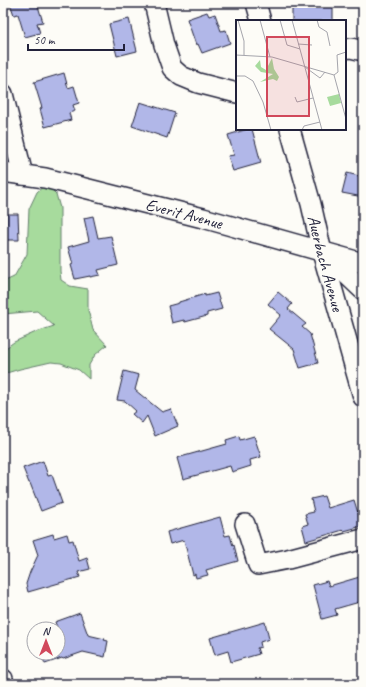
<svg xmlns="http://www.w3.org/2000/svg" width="366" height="687" viewBox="0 0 366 687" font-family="Caveat,sans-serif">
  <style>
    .green { fill: #a7db9d; stroke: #647e6c }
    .building { fill: #b1b7e8; stroke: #22223b }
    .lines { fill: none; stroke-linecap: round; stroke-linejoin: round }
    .minor-casing { stroke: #22223b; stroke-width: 22 }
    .minor { stroke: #fdfcf7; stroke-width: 19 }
    .labels { text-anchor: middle; stroke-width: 3; stroke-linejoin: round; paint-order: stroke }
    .street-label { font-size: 17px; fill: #22223b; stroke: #fdfcf7 }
    .inset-road { fill: none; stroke: #a5a5ac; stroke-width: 1 }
    .view { fill: #d1495b; fill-opacity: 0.15; stroke: #d1495b; stroke-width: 2 }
    .inset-edge { fill: none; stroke: #22223b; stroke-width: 2 }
  </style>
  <rect width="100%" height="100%" fill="#fdfcf7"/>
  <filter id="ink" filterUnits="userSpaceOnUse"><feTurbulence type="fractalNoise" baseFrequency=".025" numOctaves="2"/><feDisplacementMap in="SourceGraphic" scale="8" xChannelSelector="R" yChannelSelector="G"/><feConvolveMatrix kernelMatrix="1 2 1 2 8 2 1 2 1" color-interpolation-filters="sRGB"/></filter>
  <g filter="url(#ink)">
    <path class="green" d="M46,184L56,194L60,208V271L61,280L70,286L88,289V310L93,330L107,345L95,355L89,365V379L79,370L61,363L51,362L20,369L3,374V350L14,342L36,332L54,326L37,311L3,314V282L14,277L27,254L29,209L37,192Z"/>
    <path class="building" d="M10,3H37L43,22L37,23L40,33L25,37L18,14L14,15Z
      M333,5V21H292V6Z
      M207,12L209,16L215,14L221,31L226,30L230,43L202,53L198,44L196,45L187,19Z
      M129,19L137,51L117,56L109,24Z
      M64,73L68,88L74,86L79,103L73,105L75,111L69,113L71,120L45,127L40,109L42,108L34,82Z
      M140,102L175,113L167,138L132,126Z
      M248,129H252L261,163L233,171L228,156L234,155L228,135Z
      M347,173L363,177V197L342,193Z
      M7,214H18L19,240H3V224H7Z
      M93,216L98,238L111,236L118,265L98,270L100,275L90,277V276L75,279L71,265L73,264L68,247L89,241L84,218Z
      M278,292L292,304L288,309L306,324L302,327L310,334L318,363L300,368L294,349L269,329L281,315L268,304Z
      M217,293L222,309L207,313V316L185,322L184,320L172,323L168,306L179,303V302L205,294V296Z
      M124,371L139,375L135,390L162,412L171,409L178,426L155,436L147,416L142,423L132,414L136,411L125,401L117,400Z
      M239,436L240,440L254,436L261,457L250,460L251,466L232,472L230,466L183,479L177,458L227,444L226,440Z
      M43,461L48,476L52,475L62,503L41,511L30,483H29L23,468Z
      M324,496L328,508L354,500L362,526L344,531L343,530L306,541L302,526L308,524L305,514L314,512L311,499Z
      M220,517L225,536L230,535L233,546L234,545L238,561L206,570L208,575L196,578L195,574L193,575L184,540L170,544L167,532Z
      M53,534L54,538L67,534L69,541L73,540L79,561L87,558L90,569L78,572L80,577L28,592L26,584L30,572L38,555L33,540Z
      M363,576V601L335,609L337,615L322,619L313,585L327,581L329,586Z
      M80,613L88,635L105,639L104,640L108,641L105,657L83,652L63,659L62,658L45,664L41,653H58V643L62,641L55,622Z
      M265,622L269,639L260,642L261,647L257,648L259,654L231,662L228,651L215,655L210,638Z"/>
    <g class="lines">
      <g class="minor-casing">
        <g id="minor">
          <path d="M154,3L164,45L172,68L181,76L198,83L237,93"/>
          <path d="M256,3L261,21"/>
          <path d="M345,49L351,48L363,51"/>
          <path d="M3,94L23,175"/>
          <path id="s1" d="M290,129L311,204L322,252L363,397"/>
          <path id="s2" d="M3,172L45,178L203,218L363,263"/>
          <path d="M325,254L363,290"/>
          <path d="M245,524L258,565L288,559L363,539"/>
          <path d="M3,679L4,684"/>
        </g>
      </g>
      <use href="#minor" class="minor"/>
    </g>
  </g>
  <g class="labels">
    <g class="street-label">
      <text dy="6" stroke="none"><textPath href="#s2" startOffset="186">Everit Avenue</textPath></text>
      <text dy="6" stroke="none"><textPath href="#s1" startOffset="139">Auerbach Avenue</textPath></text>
    </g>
  </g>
  <g transform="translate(236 20)">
    <rect width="110" height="110" fill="#fdfcf7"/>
    <path d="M36,38L38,49L43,57L41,61L37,59L24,62L37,54L25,52L19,46L24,40L25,47L30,50ZM103,74L105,83L94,86L91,77Z" fill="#a7db9d"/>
    <path class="inset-road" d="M2,0L8,21V35M24,0L34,37M44,0L51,25L64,29M56,0L86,110M81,0L83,7L91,12L94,26M62,24L76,25M0,35L36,37L98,55L110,99M69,47L84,58L89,52M98,55L102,52L101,35L110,32M0,56H9L17,61L27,82L35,110M59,77L61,82L77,78M66,110L68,106L84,102"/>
    <path class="view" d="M31,17H73V96H31Z"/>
    <rect width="110" height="110" class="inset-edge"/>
  </g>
  <rect width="366" height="687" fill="none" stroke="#fdfcf7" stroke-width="16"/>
  <rect x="8" y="8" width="350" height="671" fill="none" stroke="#22223b" stroke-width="1.5" filter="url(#ink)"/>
  <g transform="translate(46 641)"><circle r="19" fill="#fdfcf7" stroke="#a5a5ac"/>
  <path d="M0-3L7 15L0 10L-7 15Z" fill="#d1495b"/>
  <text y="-6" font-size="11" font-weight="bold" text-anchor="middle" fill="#22223b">N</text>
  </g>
  <path d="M28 44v6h96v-6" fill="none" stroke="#22223b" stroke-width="2"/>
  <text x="34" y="44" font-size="12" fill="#22223b" stroke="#fdfcf7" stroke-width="3" paint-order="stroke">50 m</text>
</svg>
